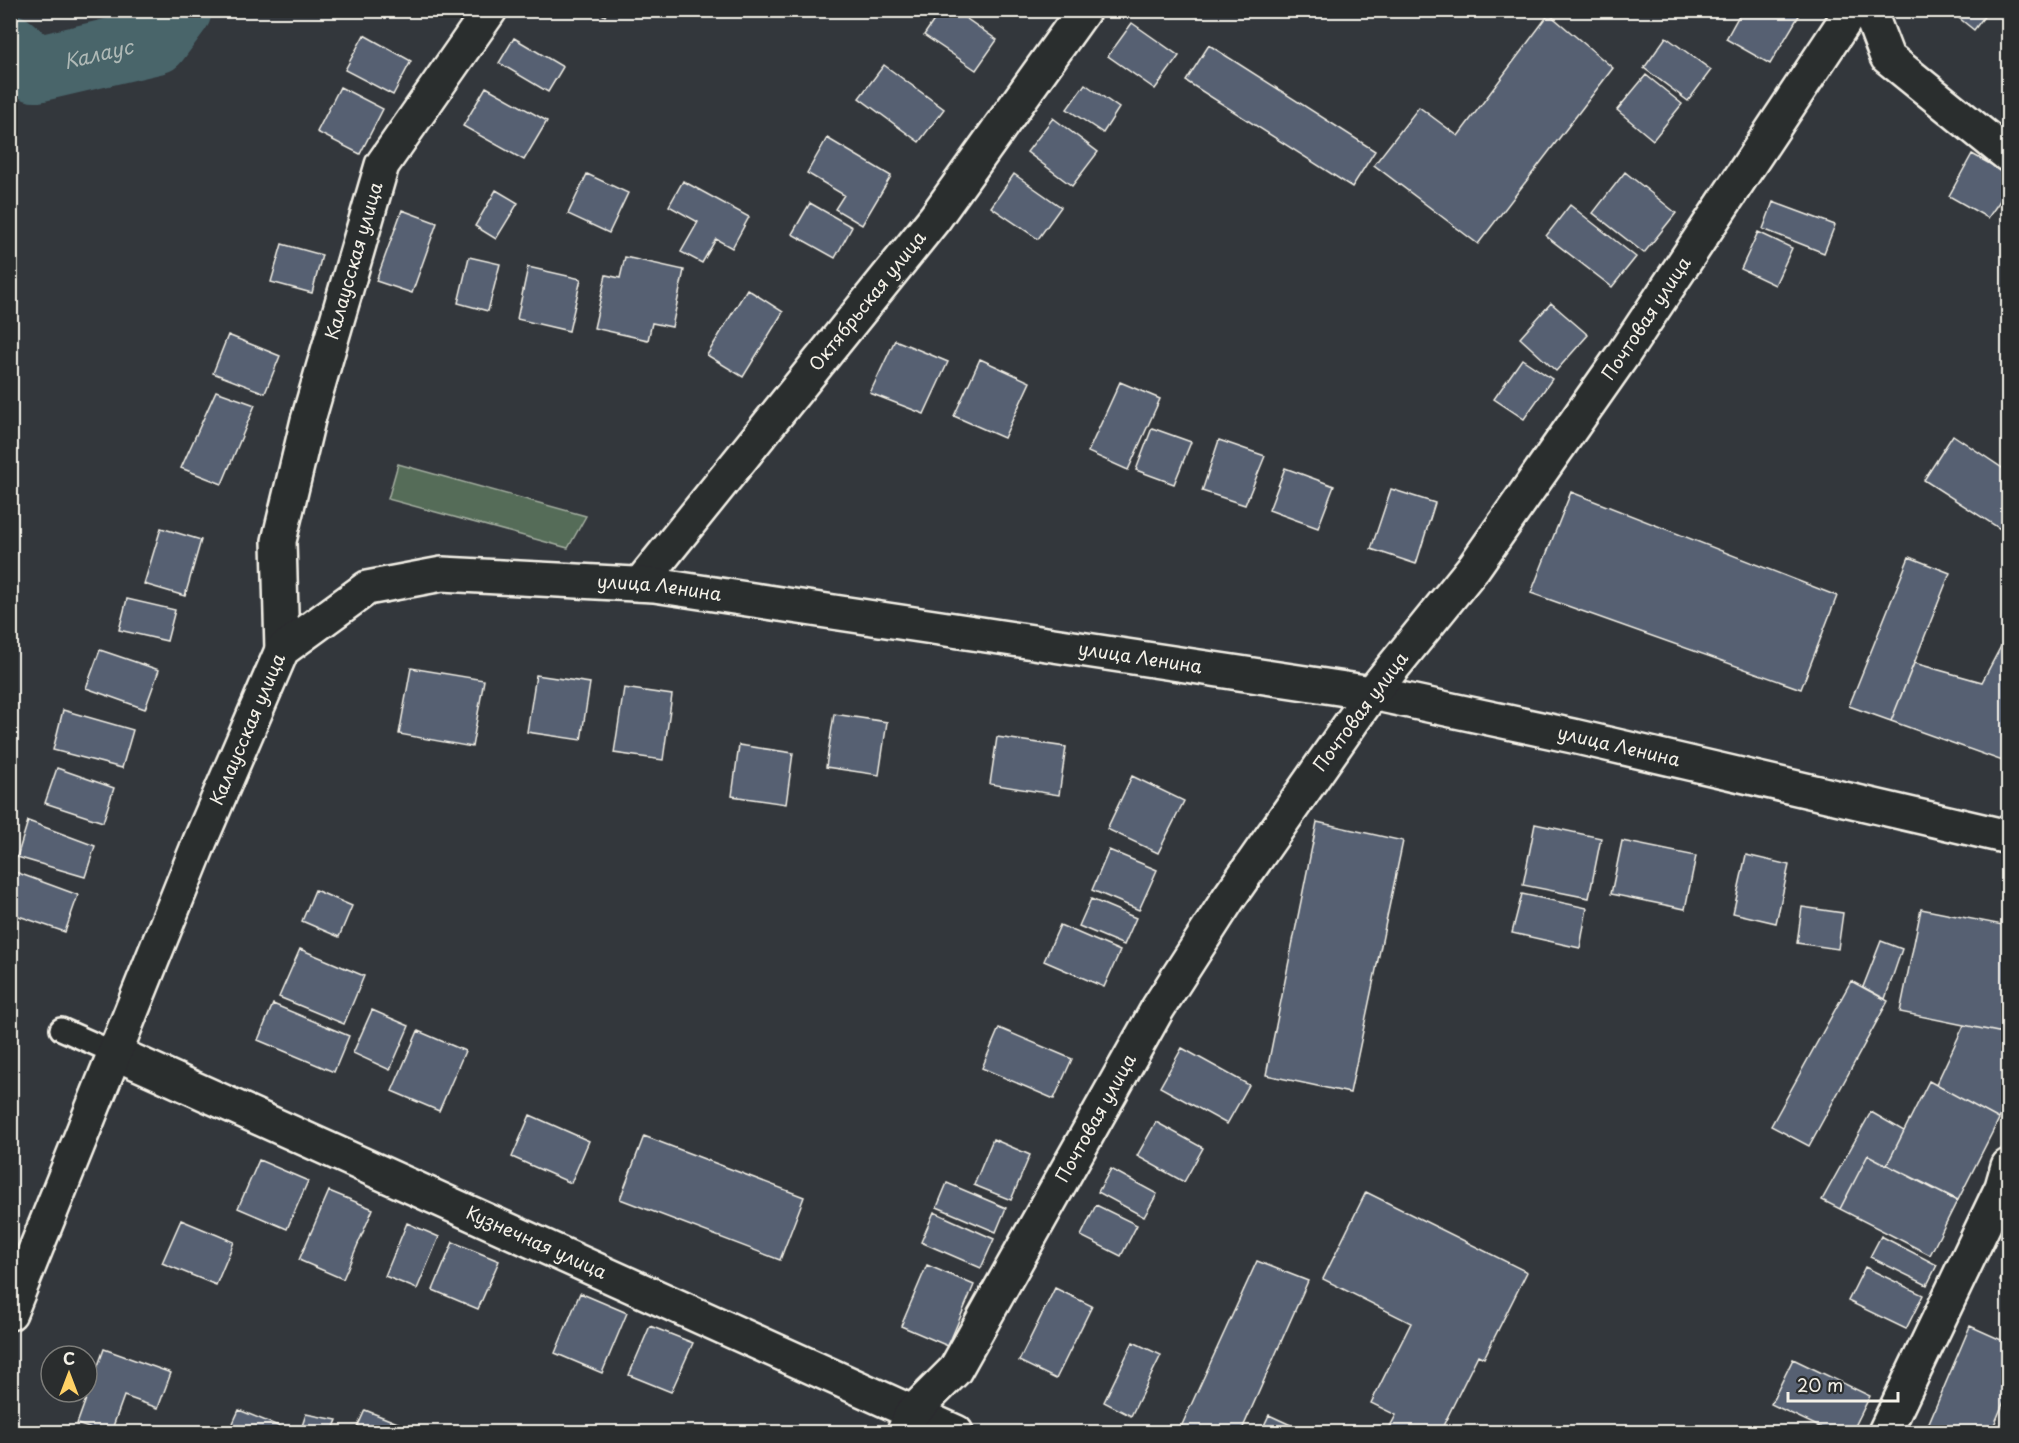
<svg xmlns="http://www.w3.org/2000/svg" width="2019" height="1443" viewBox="0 0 2019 1443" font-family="'Playpen Sans',sans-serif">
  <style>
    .green { fill: #556c59; stroke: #a4aea0; stroke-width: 1.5 }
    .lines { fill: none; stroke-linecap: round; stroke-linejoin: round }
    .river { stroke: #48656b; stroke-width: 66 }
    .building { fill: #566172; stroke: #f4f1e8; stroke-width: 1.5 }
    .lane-casing { stroke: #f4f1e8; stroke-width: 26 }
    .street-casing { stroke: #f4f1e8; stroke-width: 38 }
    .secondary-casing { stroke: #f4f1e8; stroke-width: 38 }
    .lane { stroke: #2a2d2e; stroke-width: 21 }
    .street { stroke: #2a2d2e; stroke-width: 33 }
    .secondary { stroke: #2a2d2e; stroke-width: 33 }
    .labels { text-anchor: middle; stroke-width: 6; stroke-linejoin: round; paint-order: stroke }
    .street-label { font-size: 18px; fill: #f4f1e8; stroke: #2a2d2e }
    .water-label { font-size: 20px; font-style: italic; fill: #afb9b6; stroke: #2a2d2e }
  </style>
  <rect width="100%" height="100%" fill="#33373c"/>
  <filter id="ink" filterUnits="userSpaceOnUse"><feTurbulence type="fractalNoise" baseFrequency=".0167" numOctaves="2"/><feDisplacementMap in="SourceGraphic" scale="12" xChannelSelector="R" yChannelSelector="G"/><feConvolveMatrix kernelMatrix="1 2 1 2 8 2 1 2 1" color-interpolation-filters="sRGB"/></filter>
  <g filter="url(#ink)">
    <path class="green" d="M398,464L586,516L568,548L388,499Z"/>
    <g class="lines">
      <path class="river" id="s1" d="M10,47L36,69L156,41L179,10"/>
    </g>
    <path class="building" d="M595,10H608L605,16Z
      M941,10H954L997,40L976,70L924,35Z
      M1742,10H1793L1800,14L1770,64L1726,39Z
      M1949,10H1989L1974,30Z
      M1549,14L1613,68L1478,244L1374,165L1419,107L1458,136Z
      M1132,23L1179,56L1155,89L1108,56Z
      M364,35L411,61L393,95L345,70Z
      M1666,37L1711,70L1688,101L1644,68Z
      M514,38L563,67L548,92L499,63Z
      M1209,45L1375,151L1352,187L1186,81Z
      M884,65L944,109L919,142L859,98Z
      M1646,75L1682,104L1653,140L1617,110Z
      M1085,84L1119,108L1103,133L1067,109Z
      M340,87L383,109L360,154L317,132Z
      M486,87L547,121L524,160L463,126Z
      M1053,118L1098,152L1072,186L1027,152Z
      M827,138L891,176L862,225L835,209L844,195L807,173Z
      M1972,154L2008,174V189L1988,218L1949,196Z
      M1625,172L1676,213L1644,253L1593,213Z
      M587,174L628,193L609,233L568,214Z
      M1014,174L1061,207L1038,239L991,207Z
      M683,181L749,217L732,248L716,239L702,263L681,252L698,222L669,206Z
      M496,190L518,203L496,239L475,226Z
      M1773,202L1835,225L1824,253L1763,229Z
      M810,203L852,227L835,258L792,234Z
      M1570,205L1636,257L1612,287L1546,236Z
      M402,210L437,223L412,293L376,281Z
      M1758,232L1792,248L1775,285L1741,269Z
      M282,244L322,255L312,293L271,282Z
      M469,257L500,264L488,311L458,303Z
      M625,257L684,270L672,327L652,323L648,340L594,328L606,275L620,278Z
      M528,267L581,279L569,331L517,319Z
      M747,289L783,312L743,377L707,355Z
      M1551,303L1588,335L1556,371L1520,338Z
      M228,335L280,356L265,393L213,373Z
      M895,340L948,362L924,414L870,393Z
      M980,359L1030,382L1004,438L954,416Z
      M1522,359L1552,379L1524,419L1494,399Z
      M1120,382L1160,399L1128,470L1088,452Z
      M216,391L255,405L222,484L181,468Z
      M1152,428L1191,442L1174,484L1136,470Z
      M1953,435L2008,472V534L1924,480Z
      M1219,440L1265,456L1245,505L1202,491Z
      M1285,468L1334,486L1318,528L1269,510Z
      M1391,489L1435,503L1416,564L1371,549Z
      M1571,492L1837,596L1801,689L1531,593Z
      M161,528L201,540L185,596L144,584Z
      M1909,557L1950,573L1891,721L1849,706Z
      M127,599L175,610L167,641L119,630Z
      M2008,633V763L1891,721L1914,663L1982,682Z
      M100,650L159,670L145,709L86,688Z
      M411,668L484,680L472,747L399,734Z
      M536,675L590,683L581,740L527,732Z
      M624,688L672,695L663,760L614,753Z
      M63,710L133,730L122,768L53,750Z
      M834,714L887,722L879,775L826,767Z
      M997,737L1066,747L1059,795L990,784Z
      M739,745L793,753L786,804L732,796Z
      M57,768L114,788L103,822L45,803Z
      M1132,776L1184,801L1158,853L1107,829Z
      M28,821L95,846L85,877L17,857Z
      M1317,822L1403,841L1350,1093L1266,1075Z
      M1535,824L1601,838L1589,898L1523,885Z
      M1622,841L1696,856L1685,909L1611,894Z
      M1109,850L1157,870L1139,910L1092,890Z
      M1746,855L1789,865L1776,923L1733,913Z
      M10,870L78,895L65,932L10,913Z
      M315,890L352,906L339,937L302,921Z
      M1522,894L1587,908L1580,948L1512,933Z
      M1091,899L1136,918L1124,945L1079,926Z
      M1802,907L1843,913L1838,949L1797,943Z
      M1921,909L2008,926V1034L1900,1012Z
      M1060,925L1120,951L1104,987L1044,961Z
      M1881,941L1902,949L1885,999L1863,987Z
      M300,949L364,976L344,1024L279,997Z
      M1851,981L1888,1001L1809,1146L1771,1126Z
      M273,1004L349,1036L334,1072L258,1040Z
      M372,1010L409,1026L390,1070L353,1053Z
      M1964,1025L2008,1034V1100L1999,1119L1936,1085Z
      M999,1028L1072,1059L1054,1099L982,1068Z
      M418,1031L465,1051L439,1111L392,1091Z
      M1182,1048L1249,1085L1227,1124L1160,1087Z
      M1929,1081L1999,1119L1958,1200L1887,1165Z
      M1871,1112L1904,1131L1887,1165L1868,1155L1840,1209L1822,1200Z
      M530,1115L589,1141L571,1183L512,1157Z
      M1156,1122L1203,1148L1184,1182L1137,1156Z
      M644,1136L804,1197L780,1260L620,1199Z
      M993,1139L1030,1155L1011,1200L974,1185Z
      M1868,1155L1957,1201L1930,1255L1840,1209Z
      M259,1160L308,1181L287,1229L238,1208Z
      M1111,1169L1157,1194L1144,1217L1098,1192Z
      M947,1183L1006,1208L996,1232L937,1207Z
      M329,1191L373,1209L343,1279L299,1260Z
      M1366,1192L1527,1272L1484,1358L1478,1355L1440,1432H1387L1396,1415L1371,1403L1411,1323L1323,1279Z
      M1096,1205L1137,1225L1121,1256L1081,1236Z
      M934,1212L994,1239L981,1268L921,1242Z
      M181,1220L234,1242L216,1285L162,1263Z
      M407,1223L439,1237L417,1289L385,1276Z
      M1881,1236L1937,1265L1927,1285L1870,1257Z
      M453,1242L499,1261L478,1309L433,1290Z
      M1257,1261L1308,1281L1241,1432H1194L1181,1427Z
      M2008,1261V1285L2000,1281Z
      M927,1265L974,1285L948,1346L901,1326Z
      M1865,1267L1923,1295L1906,1329L1848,1301Z
      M1055,1288L1092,1306L1056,1379L1019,1361Z
      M580,1293L627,1313L602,1373L555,1353Z
      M650,1326L693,1343L671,1392L629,1375Z
      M1970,1326L2008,1343V1392L1991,1432H1925Z
      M1133,1342L1161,1355L1131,1416L1104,1402Z
      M104,1349L171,1373L158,1408L124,1396L111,1432H101L77,1424Z
      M1793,1359L1870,1396L1852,1432H1830L1771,1404Z
      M239,1410L288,1430L287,1432H229Z
      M365,1410L400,1424L396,1432H355Z
      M306,1414L337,1420L332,1432H300Z
      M1269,1415L1306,1432H1261Z"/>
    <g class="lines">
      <g class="lane-casing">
        <path id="lane" d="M61,1029L115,1053"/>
      </g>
      <g class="street-casing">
        <g id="street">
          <path d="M1869,10L1887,57L2008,155"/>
          <path id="s2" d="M282,650L279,541L308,420L382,165L490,10"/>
          <path id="s3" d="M115,1053L956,1432"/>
          <path id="s4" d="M904,1432L911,1414L955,1370L1158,1008L1228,899L1372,693L1573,736L2008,837"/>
          <path d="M1885,1432L2002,1187L2008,1166"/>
        </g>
      </g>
      <g class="secondary-casing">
        <g id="secondary">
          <path id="s5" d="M640,584L935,218L1084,10"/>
          <path id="s6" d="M10,1313L200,841L282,650L367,588L442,574L654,585L1372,693L1474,567L1622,356L1852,10"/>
        </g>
      </g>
      <use href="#lane" class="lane"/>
      <use href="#street" class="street"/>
      <use href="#secondary" class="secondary"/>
    </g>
  </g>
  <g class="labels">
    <g class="street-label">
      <text dy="6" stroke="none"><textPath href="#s2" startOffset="399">Калаусская улица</textPath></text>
      <text dy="6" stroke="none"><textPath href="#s5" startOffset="363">Октябрьская улица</textPath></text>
      <text dy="6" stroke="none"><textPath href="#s6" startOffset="2301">Почтовая улица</textPath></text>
      <text dy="6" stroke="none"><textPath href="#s6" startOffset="1116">улица Ленина</textPath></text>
      <text dy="6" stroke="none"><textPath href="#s6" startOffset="1602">улица Ленина</textPath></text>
      <text transform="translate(1361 712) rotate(-53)" y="6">Почтовая улица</text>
      <text dy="6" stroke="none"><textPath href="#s6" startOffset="630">Калаусская улица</textPath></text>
      <text dy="6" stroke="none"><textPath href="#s4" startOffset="1130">улица Ленина</textPath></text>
      <text dy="6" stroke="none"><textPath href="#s4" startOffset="370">Почтовая улица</textPath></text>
      <text dy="6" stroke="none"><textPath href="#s3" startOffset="462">Кузнечная улица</textPath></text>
    </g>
    <g class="water-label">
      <text dy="7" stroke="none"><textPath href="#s1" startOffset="98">Калаус</textPath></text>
    </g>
  </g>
  <rect width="2019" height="1443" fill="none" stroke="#2a2d2e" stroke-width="36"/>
  <rect x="18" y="18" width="1983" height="1407" fill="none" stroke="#f4f1e8" stroke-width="2" filter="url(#ink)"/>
  <g transform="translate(69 1374)"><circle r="28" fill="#2a2d2e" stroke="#7b7b78" stroke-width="1.5"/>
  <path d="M0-4.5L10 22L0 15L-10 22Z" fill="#ffd166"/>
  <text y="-9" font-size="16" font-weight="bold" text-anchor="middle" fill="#f4f1e8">С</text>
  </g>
  <path d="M1788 1392v9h110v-9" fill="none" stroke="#f4f1e8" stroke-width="3"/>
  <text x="1797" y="1392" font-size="18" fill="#f4f1e8" stroke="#2a2d2e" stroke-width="4.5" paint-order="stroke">20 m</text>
</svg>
